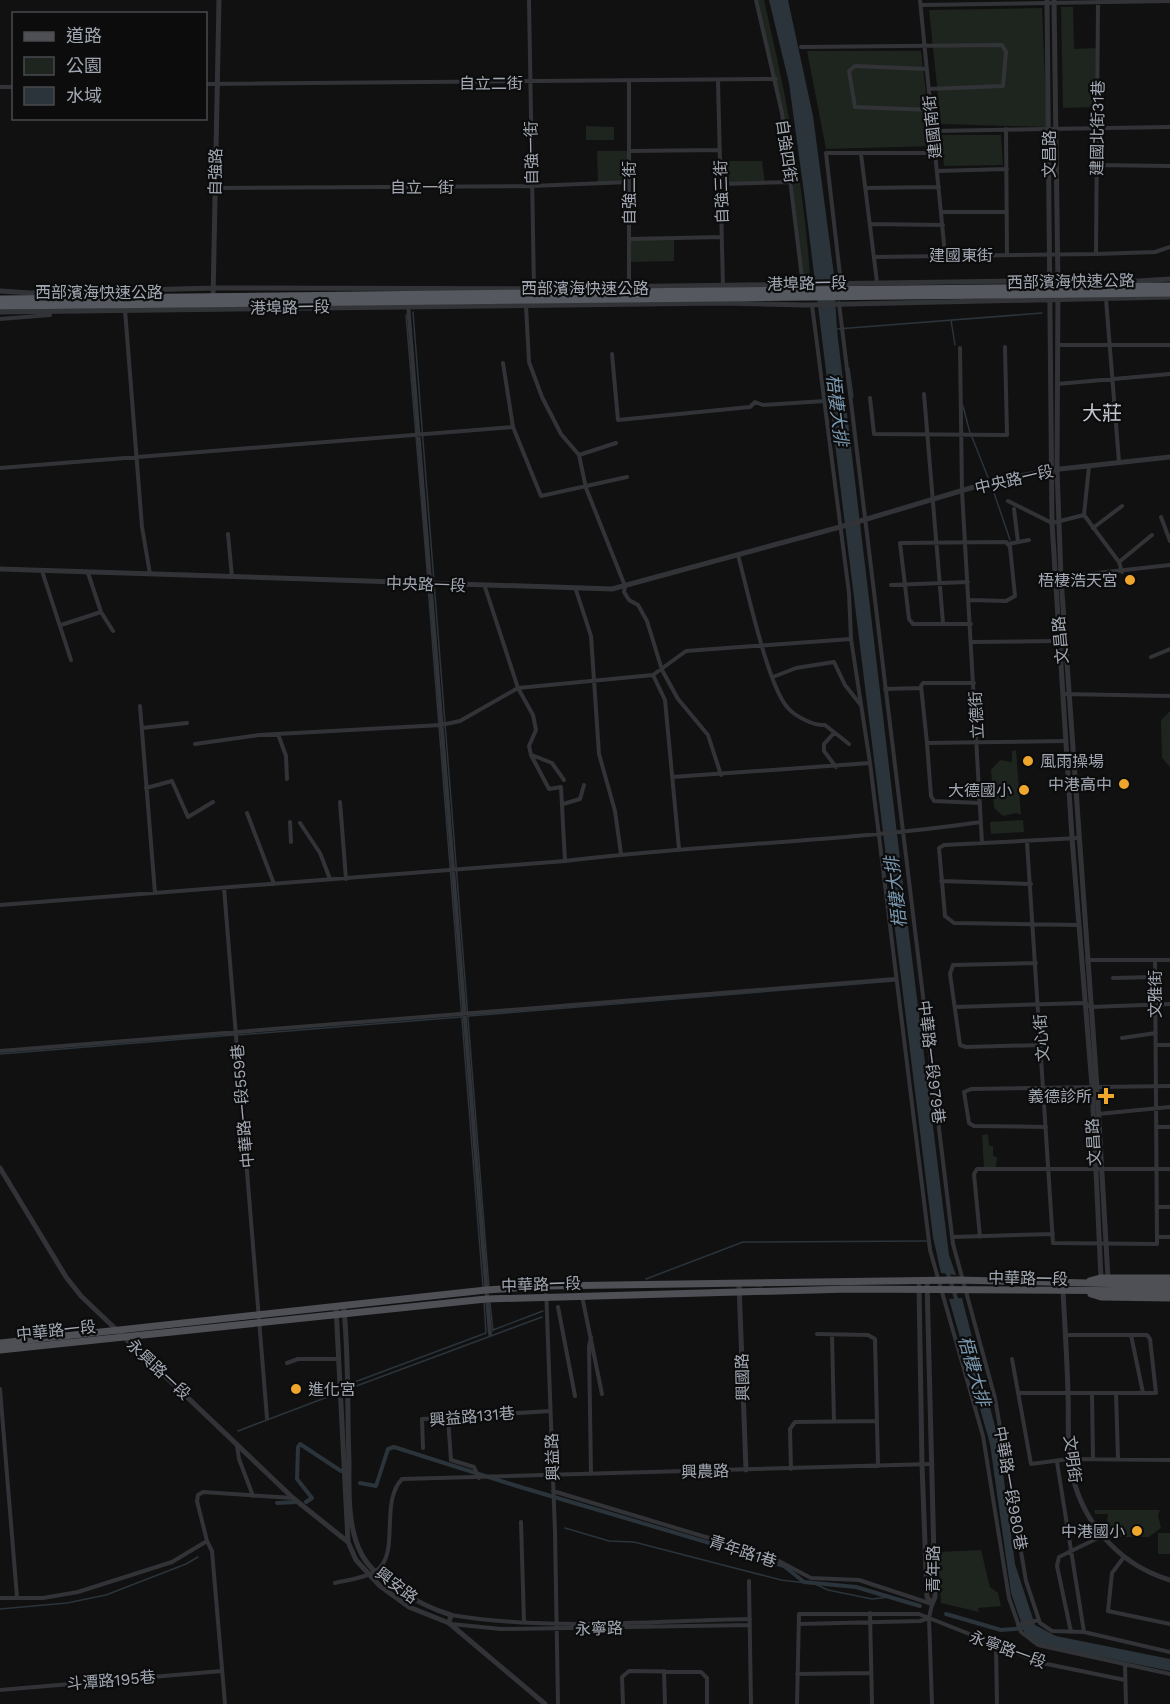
<svg xmlns="http://www.w3.org/2000/svg" width="1170" height="1704" viewBox="0 0 1170 1704" font-family="'Work Sans','Noto Sans TC',sans-serif">
  <style>
    .green { fill: #1d251e }
    .water { fill: #2a343a }
    .lines { fill: none; stroke-linecap: round; stroke-linejoin: round }
    .stream { stroke: #2a343a; stroke-width: 1.5 }
    .canal { stroke: #2a343a; stroke-width: 4 }
    .minor { stroke: #323337; stroke-width: 4 }
    .tertiary { stroke: #323337; stroke-width: 5 }
    .primary { stroke: #4e5056; stroke-width: 7 }
    .trunk-bridge { stroke: #56585f; stroke-width: 7 }
    .poi-dot { fill: #efa62c; stroke: #0c0c0d; stroke-width: 2 }
    .labels { text-anchor: middle; stroke-width: 4.5; stroke-linejoin: round; paint-order: stroke }
    .street-label { font-size: 16px; fill: #a2a8b3; stroke: #0c0c0d }
    .poi-label { font-size: 16px; fill: #a2a8b3; stroke: #0c0c0d; text-anchor: end }
    .water-label { font-size: 18px; font-style: italic; fill: #7997ae; stroke: #0c0c0d }
    .quarter-label { font-size: 20px; fill: #c3c6cf; stroke: #0c0c0d }
  </style>
  <rect width="100%" height="100%" fill="#111112"/>
  <path class="green" d="M756,0H764C785,92 805,186 810,280L803,279L792,177L777,86Z
    M1061,7H1073L1074,49L1097,48L1096,107L1063,108Z
    M1042,8L1047,127L941,124L929,10Z
    M807,51H921L932,146L826,149Z
    M586,126L614,127V140H586Z
    M940,135H1001L1003,165L944,166Z
    M597,151H629V182L598,183Z
    M720,161H762L765,184H721Z
    M629,239H674V261L629,262Z
    M1170,711V767L1162,758L1161,720Z
    M1016,750L1021,815L1016,813L1003,816L994,808L991,770L1000,760L1012,762V751Z
    M1023,820L1024,832L991,834L990,822Z
    M988,1134L989,1146H993V1156L997,1157L996,1167L984,1168L982,1135Z
    M1094,1510H1160L1158,1515L1161,1528L1149,1537H1115L1106,1528L1108,1514H1095Z
    M1170,1533V1554H1158V1533Z
    M981,1550L990,1587L998,1593L1001,1606L978,1608L979,1612L941,1603L938,1552Z"/>
  <path class="water" d="M769,0H788L813,116L834,275L837,330L903,884L900,894L907,918L949,1255L956,1275L941,1273L933,1237L804,193L789,83Z
    M962,1298L999,1442L1015,1564L1035,1625L1056,1636L1170,1659V1671L1041,1645L1025,1634L1011,1593L990,1444L949,1299Z"/>
  <g class="lines">
    <path class="stream" d="M413,312L489,1288
      M406,315L428,581
      M951,320L955,345
      M837,329L1042,313
      M849,368L853,397
      M963,406L970,433
      M972,437L989,480
      M991,484L1010,540
      M428,586L483,1287
      M469,1016L894,981
      M238,1035L461,1017
      M0,1054L234,1035
      M646,1279L743,1242L926,1241
      M484,1301L486,1333
      M490,1302L493,1331
      M493,1330L543,1311
      M352,1383L486,1333
      M351,1388L542,1317
      M238,1431L338,1393
      M565,1528L609,1541L634,1542L781,1580L815,1584L828,1590L872,1599L889,1597
      M0,1609L67,1603L106,1595L186,1564L198,1557"/>
    <path class="canal" d="M947,1271L957,1301
      M360,1483L376,1486L388,1449L394,1447L517,1486L750,1555L784,1566L804,1582L856,1587L920,1606
      M306,1502L312,1498L297,1479L298,1447L300,1444L341,1471
      M277,1503L297,1502
      M946,1614L1001,1630L1027,1628"/>
    <path class="minor" d="M529,0L534,290
      M756,0L782,113L803,286
      M920,0L945,254
      M921,5L1170,1
      M801,47L1002,45L1006,52L1003,86L929,89
      M926,69L855,66L849,71L855,107L931,110
      M718,81L723,287
      M206,84L776,79
      M0,87H14
      M1006,129L1007,254
      M933,131L1170,127
      M629,151L720,150
      M861,154L877,282
      M1096,165L1170,166
      M937,171L1007,169
      M721,184L792,182
      M215,188L532,186L629,182
      M865,188L939,187
      M943,212H1007
      M870,224L943,225
      M629,239L722,237
      M1096,254L1098,2
      M874,257L1096,254L1155,252L1170,247
      M839,283L840,275L826,153H935
      M629,288V82
      M1106,299L1119,462
      M839,303L953,1244L995,1398L1026,1581L1040,1623L1052,1631L1084,1632L1170,1652
      M408,304L490,1334
      M812,305L849,593L851,639L870,763L930,1250L983,1436L1009,1598L1021,1632L1038,1645L1170,1674
      M526,306L529,362L542,397L561,434L579,455L586,488L625,586L624,592L629,600L638,605L647,621L662,670L678,699L708,735L721,775
      M125,310L142,527L150,574
      M0,319L50,315
      M1058,345H1170
      M960,348L962,491L982,843
      M612,354L618,420L750,407L755,402L763,405L825,401
      M503,363L513,427L541,496L627,477
      M1057,384L1170,374
      M924,394L943,623
      M870,398L874,434L1007,435L1005,347
      M579,455L616,443
      M0,468L513,427
      M1008,501L1052,523L1084,515
      M1014,509L1018,542
      M1084,515L1119,562L1122,572
      M1084,515L1089,466
      M1161,517L1170,541
      M1093,528L1122,506
      M228,534L232,577
      M1008,544L1029,540
      M738,555C747,588 768,687 788,708C796,717 814,726 825,725L849,744
      M1119,562L1152,535
      M42,571L71,660
      M1061,577L1170,565
      M891,585L968,582
      M485,587L518,688L533,715L536,730L529,746L531,755L549,789L561,787L565,861
      M576,590L591,636L599,754L615,811L621,854
      M970,600L1006,601L1015,596L1010,547L1006,542L900,543L909,619L913,624H971
      M101,612L113,631
      M61,625L101,612L88,573
      M972,642L1059,641
      M1151,657L1170,649
      M653,675L665,700L679,849
      M773,677L796,668L834,662L845,685L860,704
      M885,689L921,688
      M1063,694L1170,696
      M140,706L155,893
      M142,728L187,723
      M834,733L824,744V751L836,767
      M278,734L286,756L287,779
      M927,743L921,686L923,683H974
      M195,744L259,735L441,725L460,721L518,688L653,675L686,651L851,639
      M532,755L552,763L564,780
      M672,777L870,763
      M146,788L172,781L188,817L213,802
      M340,802L346,879
      M980,803L934,801L931,796L927,743L1066,741
      M563,804L580,799L584,785
      M247,813L274,884
      M290,822L291,842
      M300,823L320,853L330,879
      M1078,838L944,845L939,848L945,916L954,923L1079,925
      M1027,842L1053,1243L1157,1244L1155,961
      M941,881L1031,884
      M224,888L267,1418
      M0,905L565,861C704,844 843,842 981,822
      M1087,960H1170
      M1036,963L953,965L950,974L960,1045L966,1047L1041,1045
      M1113,978L1155,977
      M955,1007L1084,1003L1091,1007L1170,1004
      M1122,1038L1156,1033
      M1156,1045H1170
      M0,1051L895,979
      M1098,1114L1170,1107
      M1046,1127L974,1126L969,1123L964,1092L971,1089L1170,1086
      M1156,1127H1170
      M1157,1207H1170
      M953,1237L1053,1234
      M980,1237L974,1174L977,1169H1170
      M1157,1237H1170
      M546,1287L555,1532L558,1704
      M582,1296L602,1394
      M558,1307L575,1396
      M817,1334L868,1335L875,1339L878,1466
      M1131,1335L1143,1393
      M832,1336L834,1421
      M591,1337L589,1347L591,1474
      M1012,1359L1031,1464L1069,1459L1170,1460
      M287,1363L298,1359H339
      M0,1389L17,1597
      M1020,1393H1156L1150,1339L1147,1335H1065
      M1092,1393L1093,1459
      M1116,1393L1118,1459
      M448,1418L451,1460L474,1467L479,1478
      M237,1446L239,1459L253,1496
      M423,1448L422,1419L550,1411
      M1057,1462L1084,1632
      M791,1469L790,1429L795,1422L877,1421
      M553,1491L739,1547L773,1558L811,1578L859,1580L932,1604L929,1618L932,1704
      M521,1522L524,1622
      M207,1541L212,1551L225,1704
      M1124,1557L1112,1573L1108,1611L1170,1624
      M749,1581L751,1704
      M335,1583C348,1580 365,1578 376,1571C401,1554 379,1503 402,1479L931,1464
      M0,1598H43L78,1592L172,1562L207,1541L197,1501L198,1495L203,1492L293,1498
      M870,1613L872,1704
      M451,1615C549,1631 651,1621 750,1619
      M451,1624L501,1629L750,1625
      M799,1624L920,1621L929,1618
      M1018,1625L1039,1620
      M1071,1632L1057,1566L1059,1557L1102,1536
      M996,1645L997,1704
      M1125,1665L1126,1704
      M664,1671L665,1704
      M797,1674L871,1673
      M0,1690L222,1671
      M623,1704L622,1677L629,1671L701,1672L707,1678V1704
      M797,1704L799,1614H919L1042,1663L1125,1680"/>
    <path class="tertiary" d="M1047,0L1052,523L1072,838L1092,1086L1101,1278
      M1054,0L1058,286L1057,469L1061,578L1097,1087L1108,1278
      M1092,284L1170,279
      M0,291L31,293L214,288L579,289L596,287L1023,281L1038,285
      M213,300L219,0
      M0,312L723,303L805,305L1170,297
      M0,569L612,589L840,527L994,481L1051,470L1170,457
      M0,1168L66,1277L81,1296L293,1498L348,1542L356,1560L380,1586L409,1607L449,1623L545,1704
      M927,1281L935,1597L932,1604
      M739,1284L746,1470
      M919,1286L922,1464L927,1597L932,1604
      M1063,1292C1065,1326 1067,1359 1068,1393C1069,1415 1067,1439 1070,1461C1077,1517 1116,1564 1170,1580
      M336,1307L348,1542
      M344,1310C349,1359 347,1411 349,1461C349,1490 347,1528 362,1555C377,1582 422,1606 451,1615L449,1623"/>
    <path class="primary" d="M1090,1281L1101,1278H1170
      M1091,1294L1101,1297L1170,1298
      M0,1343L486,1290L546,1286L958,1280L1170,1285
      M0,1350L486,1299L849,1289L1170,1291"/>
    <path class="trunk-bridge" d="M0,299L1170,286
      M0,306L1170,293"/>
  </g>
  <g class="poi-dot">
    <circle cx="1130" cy="580" r="6"/>
    <circle cx="1028" cy="761" r="6"/>
    <circle cx="1124" cy="784" r="6"/>
    <circle cx="1024" cy="790" r="6"/>
    <path d="M1103 1087h6v6h6v6h-6v6h-6v-6h-6v-6h6z"/>
    <circle cx="296" cy="1389" r="6"/>
    <circle cx="1137" cy="1531" r="6"/>
  </g>
  <g class="labels">
    <g class="street-label">
      <text x="491" y="89">自立二街</text>
      <text transform="translate(932 127) rotate(-96)" y="6">建國南街</text>
      <text transform="translate(1097 128) rotate(-89)" y="6">建國北街31巷</text>
      <text transform="translate(787 151) rotate(82)" y="6">自強四街</text>
      <text transform="translate(531 153) rotate(-91)" y="6">自強一街</text>
      <text transform="translate(1049 154) rotate(-90)" y="6">文昌路</text>
      <text transform="translate(215 172) rotate(-89)" y="6">自強路</text>
      <text x="422" y="193">自立一街</text>
      <text transform="translate(721 192) rotate(-92)" y="6">自強三街</text>
      <text transform="translate(629 193) rotate(-90)" y="6">自強二街</text>
      <text x="961" y="261">建國東街</text>
      <text transform="translate(1071 281) rotate(-1)" y="6">西部濱海快速公路</text>
      <text transform="translate(807 283) rotate(-1)" y="6">港埠路一段</text>
      <text x="585" y="294">西部濱海快速公路</text>
      <text x="99" y="298">西部濱海快速公路</text>
      <text transform="translate(290 307) rotate(-1)" y="6">港埠路一段</text>
      <text transform="translate(1014 479) rotate(-13)" y="6">中央路一段</text>
      <text transform="translate(426 584) rotate(2)" y="6">中央路一段</text>
      <text transform="translate(1060 640) rotate(-95)" y="6">文昌路</text>
      <text transform="translate(976 715) rotate(-93)" y="6">立德街</text>
      <text transform="translate(1155 994) rotate(-90)" y="6">文雅街</text>
      <text transform="translate(1041 1038) rotate(-94)" y="6">文心街</text>
      <text transform="translate(932 1062) rotate(83)" y="6">中華路一段979巷</text>
      <text transform="translate(242 1106) rotate(-95)" y="6">中華路一段559巷</text>
      <text transform="translate(1093 1142) rotate(-93)" y="6">文昌路</text>
      <text transform="translate(1028 1278) rotate(1)" y="6">中華路一段</text>
      <text transform="translate(541 1284) rotate(-2)" y="6">中華路一段</text>
      <text transform="translate(56 1330) rotate(-6)" y="6">中華路一段</text>
      <text transform="translate(159 1369) rotate(43)" y="6">永興路一段</text>
      <text transform="translate(742 1377) rotate(-91)" y="6">興國路</text>
      <text transform="translate(472 1416) rotate(-5)" y="6">興益路131巷</text>
      <text transform="translate(552 1457) rotate(-92)" y="6">興益路</text>
      <text transform="translate(1073 1459) rotate(83)" y="6">文明街</text>
      <text transform="translate(705 1471) rotate(-2)" y="6">興農路</text>
      <text transform="translate(1011 1488) rotate(80)" y="6">中華路一段980巷</text>
      <text transform="translate(743 1551) rotate(18)" y="6">青年路1巷</text>
      <text transform="translate(933 1569) rotate(-90)" y="6">青年路</text>
      <text transform="translate(397 1585) rotate(37)" y="6">興安路</text>
      <text transform="translate(599 1628) rotate(-1)" y="6">永寧路</text>
      <text transform="translate(1008 1649) rotate(20)" y="6">永寧路一段</text>
      <text transform="translate(111 1680) rotate(-5)" y="6">斗潭路195巷</text>
    </g>
    <g class="poi-label">
      <text x="1118" y="586">梧棲浩天宮</text>
      <text x="1040" y="767" text-anchor="start">風雨操場</text>
      <text x="1112" y="790">中港高中</text>
      <text x="1012" y="796">大德國小</text>
      <text x="1092" y="1102">義德診所</text>
      <text x="308" y="1395" text-anchor="start">進化宮</text>
      <text x="1125" y="1537">中港國小</text>
    </g>
    <g class="water-label">
      <text transform="translate(837 410) rotate(83)" y="6">梧棲大排</text>
      <text transform="translate(896 892) rotate(-97)" y="6">梧棲大排</text>
      <text transform="translate(974 1371) rotate(74)" y="6">梧棲大排</text>
    </g>
    <g class="quarter-label">
      <text x="1102" y="420">大莊</text>
    </g>
  </g>
  <rect x="12" y="12" width="195" height="108" fill="#0c0c0d" stroke="#484a4f" stroke-width="1.5"/>
  <rect x="24" y="32" width="30" height="9" fill="#4e5056" stroke="#484a4f" stroke-width="1.5"/>
  <text x="66" y="42" font-size="18" fill="#a2a8b3">道路</text>
  <rect x="24" y="57" width="30" height="18" fill="#1d251e" stroke="#484a4f" stroke-width="1.5"/>
  <text x="66" y="72" font-size="18" fill="#a2a8b3">公園</text>
  <rect x="24" y="87" width="30" height="18" fill="#2a343a" stroke="#484a4f" stroke-width="1.5"/>
  <text x="66" y="102" font-size="18" fill="#a2a8b3">水域</text>
</svg>
